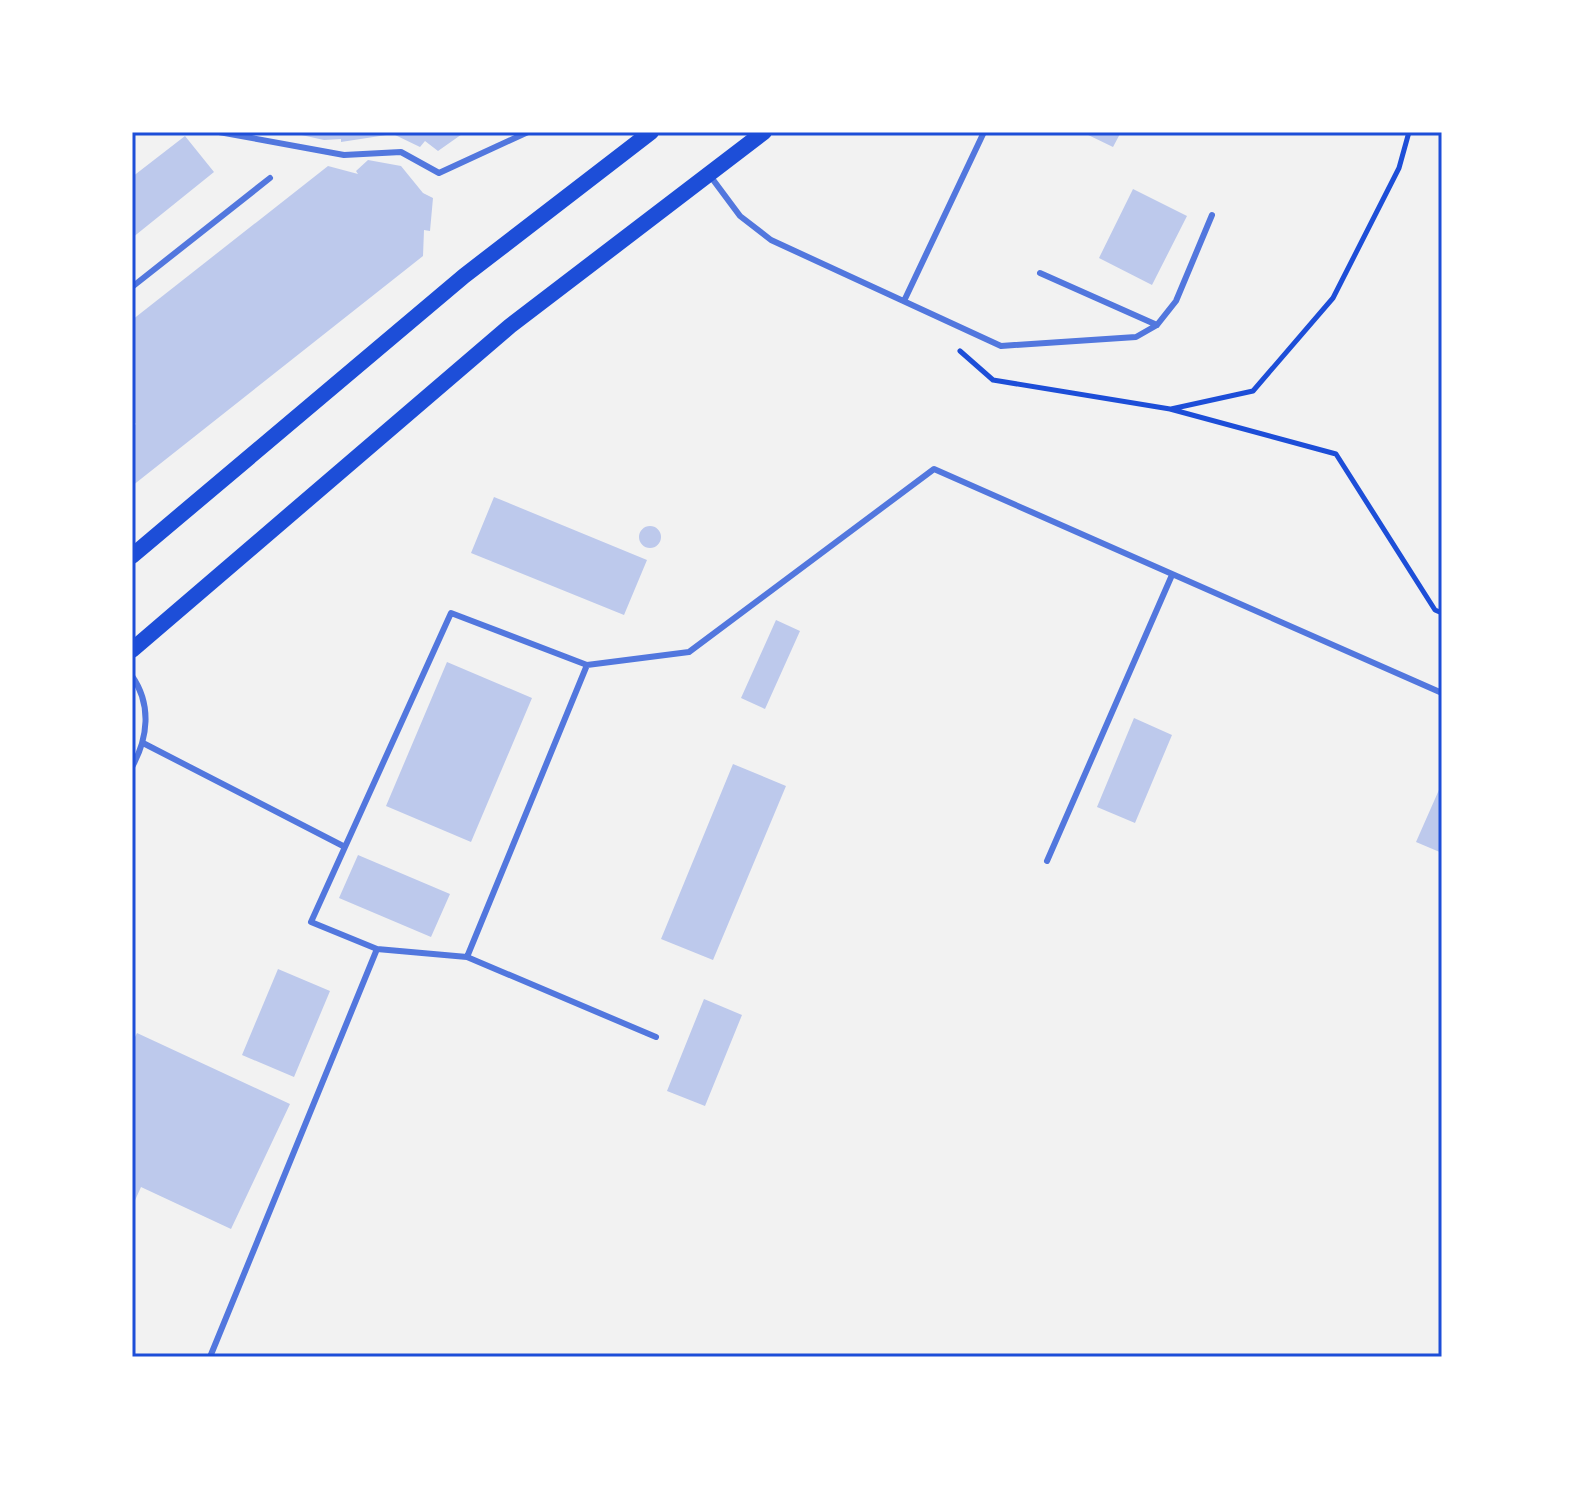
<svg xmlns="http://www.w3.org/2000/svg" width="1574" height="1489" viewBox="0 0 1574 1489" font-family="'Source Sans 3',sans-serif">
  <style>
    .building { fill: #bdc9ec }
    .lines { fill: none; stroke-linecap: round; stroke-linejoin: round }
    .path { stroke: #1d4ed8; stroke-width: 5 }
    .service { stroke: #5277de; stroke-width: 6 }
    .secondary { stroke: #1d4ed8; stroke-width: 16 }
    .neatline { fill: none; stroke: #1d4ed8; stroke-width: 3 }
  </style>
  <rect width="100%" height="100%" fill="#f2f2f2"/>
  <path class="building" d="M288,132H465L438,151L425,141L420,147L393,134L341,142V139L324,140Z
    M1082,132H1121L1113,147Z
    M185,136L214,172L132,238V177Z
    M368,160L401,166L423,193L433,198L430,231L424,230L423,256L132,486V427L136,424L132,419V320L328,166L358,174L356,171Z
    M1133,189L1187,216L1152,285L1099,258Z
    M494,497L647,560L624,615L471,553Z
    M639 537a11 11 0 1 1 22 0a11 11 0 1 1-22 0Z
    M776,620L800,631L765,709L741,698Z
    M447,662L532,698L471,842L386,806Z
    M1134,718L1172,735L1135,823L1097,807Z
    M733,764L786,786L713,960L661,939Z
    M1442,783V853L1416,842Z
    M358,855L450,894L431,937L339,898Z
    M278,969L330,991L294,1077L242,1055Z
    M704,999L742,1015L705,1106L667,1091Z
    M137,1033L290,1104L231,1229L141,1187L132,1207V1043Z"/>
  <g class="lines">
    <path class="path" d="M960,351L993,380L1170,409L1336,454L1435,610L1442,613
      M1171,409L1253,391L1333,298L1399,168L1409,132"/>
    <path class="service" d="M219,132L344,155L401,152L439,173L528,132
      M711,177L740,216L771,240L1001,346L1136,337L1157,325L1176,301L1212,215
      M1040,273L1157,325
      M132,287L270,178
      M904,301L984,132
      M132,676C152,705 148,738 132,767
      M143,743L345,847
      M1047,861L1172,575
      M467,957L587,665
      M656,1037L467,957L377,949L311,922L451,613L587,665L689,652L934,469L1442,693
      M210,1357L377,949"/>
    <path class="secondary" d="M132,556L464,276L651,132
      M132,650L510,326L764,132"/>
  </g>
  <rect width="1574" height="1489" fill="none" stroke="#ffffff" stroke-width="268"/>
  <rect x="134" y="134" width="1306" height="1221" class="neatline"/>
</svg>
